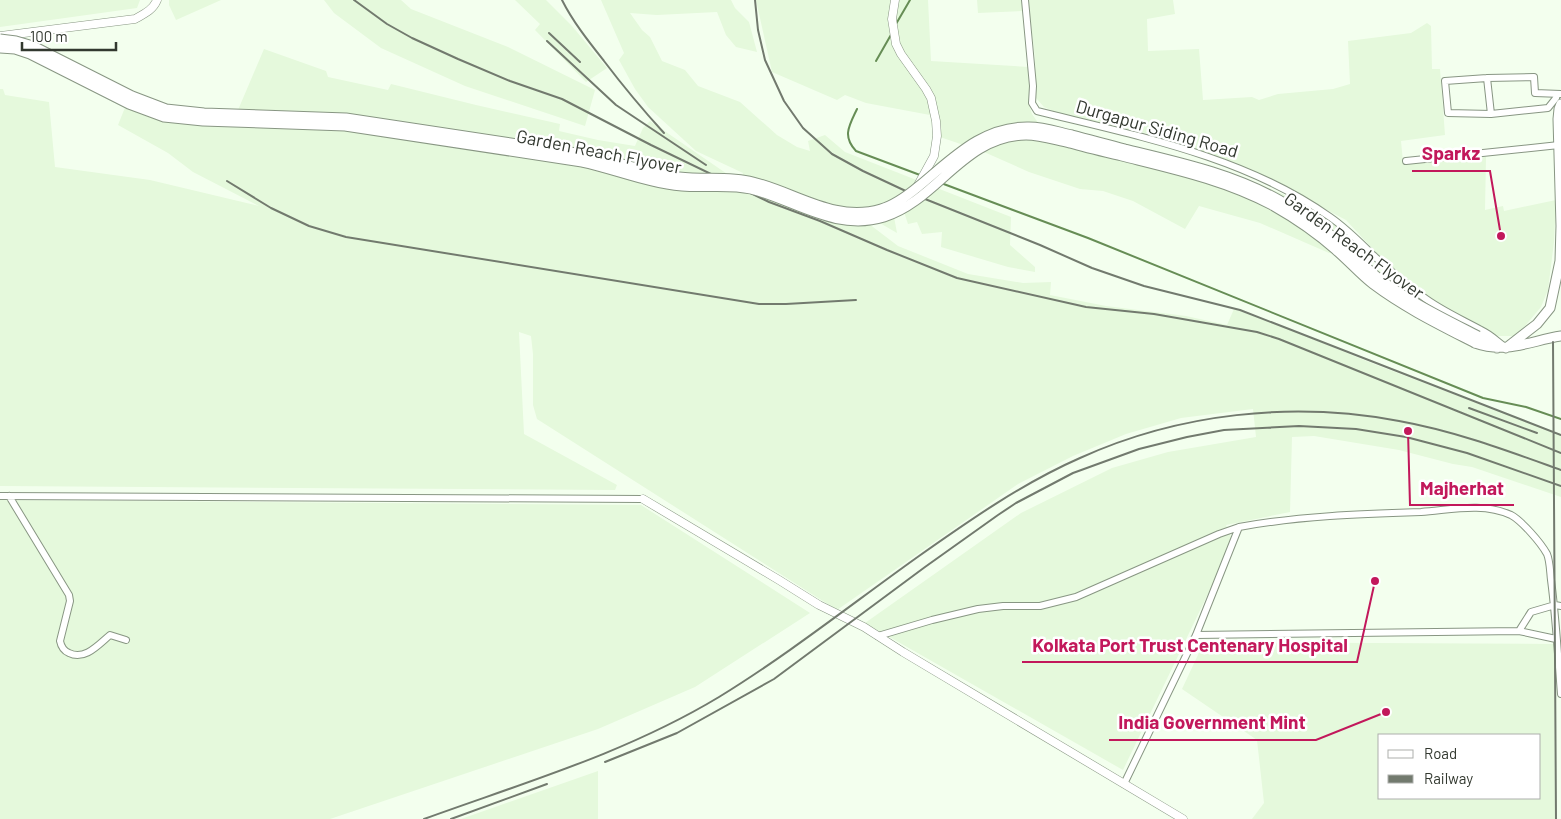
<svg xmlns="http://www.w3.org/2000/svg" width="1561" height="819" viewBox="0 0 1561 819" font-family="Barlow,sans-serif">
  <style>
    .built { fill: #e5f9dc; fill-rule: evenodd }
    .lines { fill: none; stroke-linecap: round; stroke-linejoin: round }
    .stream { stroke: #668d55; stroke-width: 2 }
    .minor-casing { stroke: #889683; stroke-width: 8 }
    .tertiary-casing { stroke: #889683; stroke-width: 9 }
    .secondary-casing { stroke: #889683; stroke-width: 11 }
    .minor { stroke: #fff; stroke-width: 6 }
    .tertiary { stroke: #fff; stroke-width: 8 }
    .secondary { stroke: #fff; stroke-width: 9 }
    .rail { stroke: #727a6e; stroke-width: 2 }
    .secondary-bridge-casing { stroke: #889683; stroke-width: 11; stroke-linecap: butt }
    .secondary-bridge { stroke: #fff; stroke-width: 9 }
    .labels { text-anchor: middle; stroke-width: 5; stroke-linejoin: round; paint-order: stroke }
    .street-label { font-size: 18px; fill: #32382f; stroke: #fff }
    .leader { fill: none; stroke: #c2185b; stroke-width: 2 }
    .callout-dot { fill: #c2185b; stroke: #fff; stroke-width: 2 }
    .callout-label { font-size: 19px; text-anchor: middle; font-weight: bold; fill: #c2185b; stroke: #fff; stroke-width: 5; stroke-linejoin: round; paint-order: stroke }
  </style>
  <rect width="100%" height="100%" fill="#f3ffee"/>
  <path class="built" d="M0,0H140L137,8L0,27Z
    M169,0H221L176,20L169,5Z
    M324,0H401L411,9L508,47L595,90L585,126L465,86L381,48L334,13Z
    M515,0H546L572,26L607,68L586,82L535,30L540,24Z
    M601,0H731L735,8L749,22L757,52L736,47L726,35L717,12L657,15L630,13L642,30L650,37L662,61L685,70L698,86L740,102L777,135L797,147L810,151L808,141L825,135L845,152L1011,217L1010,245L1035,267V272L1008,267L941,247L942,232L922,234L917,222L908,224L902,206H892L897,233L854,208L820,215L741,180L743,173L696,151L648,107L635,89L619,60L624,53Z
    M756,0H928L931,61L1029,67V104L1032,114L1041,127L1163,155L1241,177L1297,200L1329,220L1357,243L1342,255L1329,253L1260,223L1199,206L1185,229L1133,201L1103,191L1080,189L1029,172L984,152L940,137L930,115L866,103L845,95L837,100L772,72Z
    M977,0H1022L1023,11L978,13Z
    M1028,0H1173L1175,14L1147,19L1148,51L1199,49L1203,100L1252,97L1259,100L1278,94L1333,89L1350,84L1348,41L1411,33L1427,23L1431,26L1432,69H1440L1445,135L1401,141L1403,162L1486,157L1485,210L1503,206L1504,211L1556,200L1554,242L1548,290L1541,307L1525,326L1514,336H1495L1432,304L1402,281L1346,220L1298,195L1154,135L1060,114L1044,107L1036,98L1035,58Z
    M264,49L326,71L328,77L388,90L391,84L476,105L560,124L559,131L598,140L635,146L643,128L650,121L733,178L852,211L898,246L968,274L1023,283L1051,282L1050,295L1106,306L1186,316L1227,325L1234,309L1281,326L1374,364L1490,408L1561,434V497L1472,467L1453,464L1399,450L1314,436L1292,437L1290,512L1226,525L1233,542L1123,770L865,623L1021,513L1112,468L1168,452L1256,437L1253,409L1181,418L1126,434L1073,456L1018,484L837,610L537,419L533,405V354L531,336L519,332L524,434L617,485L615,490L0,486V89H3L5,95L49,102L55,167L150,180L259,206L193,172L168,153L118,125L126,105L235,117Z
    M0,500L641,505L810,613L695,687L598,729L330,819H0Z
    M1204,642L1554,644L1555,819H1252L1264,803L1257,740L1182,689ZM1380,735H1540V798H1380Z
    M598,771V819H461Z"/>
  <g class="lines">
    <path class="stream" d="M896,24L910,0
      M876,61L892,33
      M857,109C849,126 842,136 856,151L920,175
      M941,183L1088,238L1483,398L1526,407L1561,419"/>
    <g class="minor-casing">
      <path id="minor" d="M1025,0L1033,86L1032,103L1037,111C1137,136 1244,156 1330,217C1346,228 1359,241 1373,255C1388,269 1405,283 1422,296C1440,310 1461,319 1481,330C1490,334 1497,341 1505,347
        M1487,78L1491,114
        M1557,94L1556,98L1548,108L1491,114L1448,113L1445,81L1487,78L1534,77L1535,93L1561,94
        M1406,161L1559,145
        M0,496L643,499
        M9,496L69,595L70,601L60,641C61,646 64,651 69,653C85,661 99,644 110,635L126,640
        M1519,631L1531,612L1555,605L1561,606
        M1196,635L1519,631L1556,639
        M878,636L932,620L978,609L1003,606H1040L1076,597L1219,534L1239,527
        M1124,784L1196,635L1239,527C1299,516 1360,514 1421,512C1451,510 1482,502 1511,515C1522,521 1541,543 1547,554C1550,561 1550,572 1551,580C1556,618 1558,656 1561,694"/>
    </g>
    <g class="tertiary-casing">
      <path id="tertiary" d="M895,0L892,19L896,44L901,54L926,89L931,98L936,121L937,136L934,156L917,187
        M0,36L135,19C144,14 153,10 157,0
        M643,499L779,580L819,605L864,627L903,652L1183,819"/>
    </g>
    <g class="secondary-casing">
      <path id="secondary" d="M1478,336L1491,342L1497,348
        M1475,343C1506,354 1530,341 1561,336
        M1506,348L1537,324L1550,308L1560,261L1561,226L1558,119L1559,109L1561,104"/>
    </g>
    <use href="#minor" class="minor"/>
    <use href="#tertiary" class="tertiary"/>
    <use href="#secondary" class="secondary"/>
    <path class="rail" d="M354,0L387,24L412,38L458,59L510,81L562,99L651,145L769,202L820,221L887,250L957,278L1086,307L1154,314L1257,332L1279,339L1561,453
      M562,0C573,22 589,42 604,61C623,86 643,110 664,133
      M755,0L758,30L765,60L784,101L803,128L832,154L863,171L910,193L1040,245L1092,268L1144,286L1240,310L1561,435
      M549,33L580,62
      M547,41L616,105L706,165
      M227,181L271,208L309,226L346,237L759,304H786L856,300
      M1553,342L1556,819
      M1469,408L1537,433
      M605,762L677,733L774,679L925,567L998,515L1016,503L1073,473L1139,449L1187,437L1224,430L1299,426L1356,429L1406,437L1467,453L1561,486
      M424,819C526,782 626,753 719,697C789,654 853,603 919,556C970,520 1023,483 1080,458C1179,413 1292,401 1399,421C1455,431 1508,451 1561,470
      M451,819L547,784"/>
    <g class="secondary-bridge-casing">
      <path id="secondary-bridge" d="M0,39L16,41L33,46L132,96L166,109L204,113L346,118L583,154C616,161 646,173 679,177C704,180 729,176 753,182C795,192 835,223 881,209C895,205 907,196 919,186C952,159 982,126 1029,127C1044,127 1058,132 1072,135C1090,140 1107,144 1125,149C1178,162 1231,173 1279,200C1302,213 1324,228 1343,246C1354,256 1365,266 1376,276C1407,301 1443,318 1478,336
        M0,48L15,49L30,54L129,104L164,117L203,121L345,126L582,162C615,169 648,183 682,186C705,188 729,184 751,189C795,200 836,232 884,217C938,200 963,136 1026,135C1041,135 1055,140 1070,143C1087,148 1105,152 1122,156C1174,169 1225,180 1272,205C1295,218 1317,233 1336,250C1349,261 1360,274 1373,284C1405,308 1440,325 1475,343"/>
    </g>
    <use href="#secondary-bridge" class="secondary-bridge"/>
  </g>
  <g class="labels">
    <g class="street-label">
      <text transform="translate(1157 129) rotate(16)" y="6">Durgapur Siding Road</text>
      <text transform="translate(599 152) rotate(11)" y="6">Garden Reach Flyover</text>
      <text transform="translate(1354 246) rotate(36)" y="6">Garden Reach Flyover</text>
    </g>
  </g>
  <path class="leader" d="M1501 236L1490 171H1412M1408 431L1410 505H1514M1375 581L1357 662H1022M1386 712L1316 740H1109"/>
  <g class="callout-dot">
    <circle cx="1501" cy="236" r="5"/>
    <circle cx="1408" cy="431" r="5"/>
    <circle cx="1375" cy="581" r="5"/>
    <circle cx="1386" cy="712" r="5"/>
  </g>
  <g class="callout-label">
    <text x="1451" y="160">Sparkz</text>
    <text x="1462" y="495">Majherhat</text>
    <text x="1190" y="652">Kolkata Port Trust Centenary Hospital</text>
    <text x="1212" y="729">India Government Mint</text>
  </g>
  <rect x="1378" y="734" width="162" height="65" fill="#ffffff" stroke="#adafac"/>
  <rect x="1388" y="750" width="25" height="8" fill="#ffffff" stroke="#adafac"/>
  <text x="1424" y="759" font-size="15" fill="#32382f">Road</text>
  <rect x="1388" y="775" width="25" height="8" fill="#727a6e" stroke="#adafac"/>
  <text x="1424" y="784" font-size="15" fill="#32382f">Railway</text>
  <path d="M22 42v8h94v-8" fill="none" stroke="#32382f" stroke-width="2.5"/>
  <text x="30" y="42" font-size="15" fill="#32382f" stroke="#ffffff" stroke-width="4" paint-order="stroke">100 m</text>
</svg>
